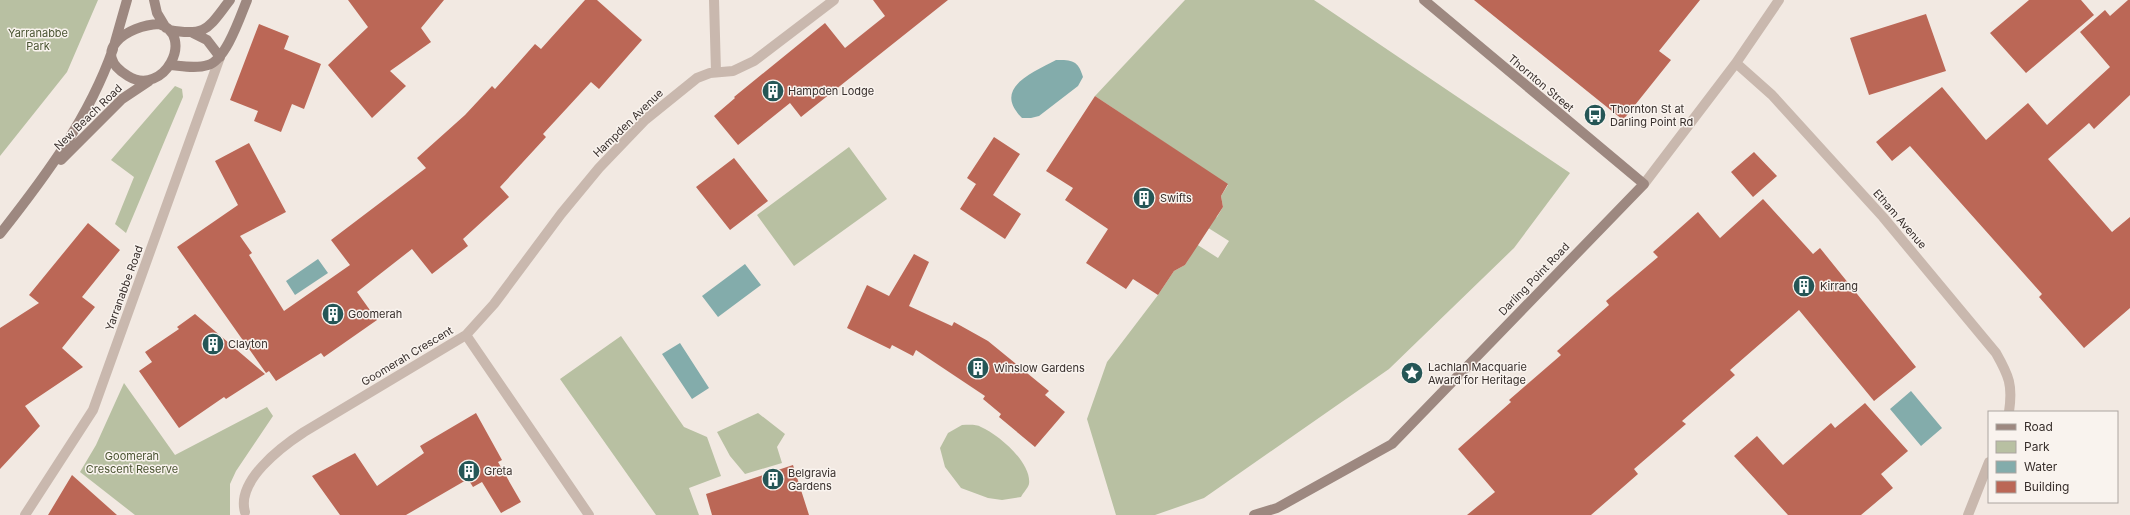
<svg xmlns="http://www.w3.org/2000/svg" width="2130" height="515" viewBox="0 0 2130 515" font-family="Inter,sans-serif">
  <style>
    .green { fill: #b8c0a2 }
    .water { fill: #83acab }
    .building { fill: #bb6756 }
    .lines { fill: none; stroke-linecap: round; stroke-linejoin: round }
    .street { stroke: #c9b8ae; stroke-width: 10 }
    .secondary { stroke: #9d8880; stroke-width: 10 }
    .labels { text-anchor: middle; stroke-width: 3; stroke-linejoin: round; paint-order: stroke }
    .park-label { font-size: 11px; fill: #4a5432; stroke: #f9f3ee }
    .street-label { font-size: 11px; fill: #382f2c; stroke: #f9f3ee }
    .poi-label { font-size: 11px; fill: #382f2c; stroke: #f9f3ee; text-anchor: start }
  </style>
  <rect width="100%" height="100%" fill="#f2e9e2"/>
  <path class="green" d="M0,0H98L67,72L0,156Z
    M1185,0H1314L1570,173L1514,248L1389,369L1204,498L1155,515H1116L1087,419L1107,362L1158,295L1174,271L1185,265L1190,257L1193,242L1218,258L1229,241L1202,224L1217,217L1223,207L1221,196L1228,185L1095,96Z
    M175,86L182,89L183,97L126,233L115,224L134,177L111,160Z
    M849,147L887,199L794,266L757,215Z
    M621,336L684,427L707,437L721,476L689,488L699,515H656L560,379Z
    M124,383L175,455L267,407L273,416L236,471L230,484V515H135L80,472L96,445Z
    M758,413L785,434L777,447L782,463L745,474L730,456L717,432Z
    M962,425C968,425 976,424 981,427C998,434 1032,463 1029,484C1028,488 1023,493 1021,497L1002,500L988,498L961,488L945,467L940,448L948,433Z"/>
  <path class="water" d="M1056,60C1072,60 1078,60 1083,77L1078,86L1039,116L1031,118H1022C992,88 1032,73 1056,60Z
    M318,259L328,273L295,295L286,281Z
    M745,264L761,285L718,317L702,296Z
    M680,343L709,388L692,399L662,354Z
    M1911,391L1942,428L1921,446L1890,409Z"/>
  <path class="building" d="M348,0H444L421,28L431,42L390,71L406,86L372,118L328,65L368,27Z
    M585,0H597L642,40L599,89L591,82L543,134L546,137L500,187L509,197L463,239L468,246L432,274L412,249L357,292L377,320L324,357L321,353L276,381L269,371L266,373L177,247L238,205L215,161L249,143L286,212L240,236L252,253L249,255L284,311L350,265L331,240L426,168L417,158L465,115L492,86L495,89L535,44L541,49Z
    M873,0H948L801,117L790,103L738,145L714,116L735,98L734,97L825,23L845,48L885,16Z
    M1474,0H1700L1659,51L1671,60L1623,120Z
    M2029,0H2081L2094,15L2026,73L1990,33Z
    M2128,0H2130V95L2094,129L2089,123L2048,159L2112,232L2130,217V308L2084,348L2039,297L2042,294L1910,146L1892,161L1876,142L1942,87L1986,140L2028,103L2047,125L2110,67L2080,32L2105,10L2110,16Z
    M1926,14L1946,71L1869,95L1850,38Z
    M259,24L289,36L284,49L321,64L304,109L292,104L281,132L254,121L258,111L230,100Z
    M1095,96L1228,184L1221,196L1223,207L1185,265L1174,271L1158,295L1133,279L1126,289L1086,263L1108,229L1065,200L1073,188L1046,171Z
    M994,137L1020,154L993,195L1021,214L1005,239L960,209L976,184L979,186L967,178Z
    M1754,152L1777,176L1753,197L1731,172Z
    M734,158L768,201L730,230L696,187Z
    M1763,199L1813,254L1820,248L1916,367L1874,401L1799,310L1730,370L1735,375L1682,421L1686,424L1634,469L1638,474L1591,515H1467L1495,492L1458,449L1511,402L1509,400L1561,355L1557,351L1609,305L1606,301L1658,257L1653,252L1698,212L1720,238Z
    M88,223L120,250L82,297L95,307L62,348L83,367L25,406L40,426L0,469V328L39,303L29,295Z
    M914,254L929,262L909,306L952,326L954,322L988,341L1049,391L1045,395L1065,412L1035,447L999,417L1001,414L983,399L985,396L916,350L913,356L892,345L890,349L847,328L867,285L889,296Z
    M195,314L265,374L226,399L224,397L179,428L139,371L152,362L145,352L179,329L177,327Z
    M1865,403L1908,451L1881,474L1893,488L1861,515H1788L1734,456L1757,436L1783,465L1831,423L1835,428Z
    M476,413L502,460L498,462L521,502L501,513L482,482L473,487L468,479L406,515H340L312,476L355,453L377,486L424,453L420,446Z
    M793,465L809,515H712L706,494Z
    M72,475L117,515H48Z"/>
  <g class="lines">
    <path class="street" d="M714,0L716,72
      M1736,63L1772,95L1883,217L1996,353C2009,376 2013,385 2009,412
      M1644,184L1736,63L1779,0
      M466,335L494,304L561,214L599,168L645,120L697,78L710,73L733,71L754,61L834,0
      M245,512C236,481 281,447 304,432L466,335L589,515
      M25,515L93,410L220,57
      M1968,515L1989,462"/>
    <path class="secondary" d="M154,0L157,13L166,28
      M159,24C196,35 164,98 128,76C88,52 128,25 159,24Z
      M169,30C207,37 208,28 230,0
      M193,33L207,40L220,57
      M115,42L127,0
      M170,65C182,66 196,69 208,65C226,60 240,17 247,0
      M61,160L122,99L149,81
      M0,234C45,177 89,118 113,49
      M1254,515L1277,508L1392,444L1644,184L1424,0"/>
  </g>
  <defs>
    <g id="building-disc" transform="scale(1.15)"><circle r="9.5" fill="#255656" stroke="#f9f3ee"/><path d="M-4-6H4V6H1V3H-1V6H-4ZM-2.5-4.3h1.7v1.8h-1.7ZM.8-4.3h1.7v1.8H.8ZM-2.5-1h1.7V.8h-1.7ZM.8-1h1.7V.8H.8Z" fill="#fff"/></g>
    <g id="bus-disc" transform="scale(1.15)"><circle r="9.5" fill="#255656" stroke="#f9f3ee"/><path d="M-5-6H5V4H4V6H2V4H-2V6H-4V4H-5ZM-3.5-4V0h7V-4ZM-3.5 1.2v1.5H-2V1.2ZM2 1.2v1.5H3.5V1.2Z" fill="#fff"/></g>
    <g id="sight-disc" transform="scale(1.15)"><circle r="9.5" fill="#255656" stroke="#f9f3ee"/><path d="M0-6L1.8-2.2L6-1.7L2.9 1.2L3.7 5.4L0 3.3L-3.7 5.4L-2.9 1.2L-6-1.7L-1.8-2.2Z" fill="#fff"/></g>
  </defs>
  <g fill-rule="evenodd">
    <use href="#building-disc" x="773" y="91"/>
    <use href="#bus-disc" x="1595" y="115"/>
    <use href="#building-disc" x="1144" y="198"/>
    <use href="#building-disc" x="1804" y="286"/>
    <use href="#building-disc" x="333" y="314"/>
    <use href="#building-disc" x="213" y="344"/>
    <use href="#building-disc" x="978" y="368"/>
    <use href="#sight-disc" x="1412" y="373"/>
    <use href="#building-disc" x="469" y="471"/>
    <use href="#building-disc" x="773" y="479"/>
  </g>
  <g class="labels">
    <g class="park-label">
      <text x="38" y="37">Yarranabbe<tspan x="38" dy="13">Park</tspan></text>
      <text x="132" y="460">Goomerah<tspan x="132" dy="13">Crescent Reserve</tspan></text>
    </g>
    <g class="street-label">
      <text transform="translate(1541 83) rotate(40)" y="4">Thornton Street</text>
      <text transform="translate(88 117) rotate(-44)" y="4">New Beach Road</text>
      <text transform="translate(628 123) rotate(-44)" y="4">Hampden Avenue</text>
      <text transform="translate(1900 219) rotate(49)" y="4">Etham Avenue</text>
      <text transform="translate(1534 279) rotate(-46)" y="4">Darling Point Road</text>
      <text transform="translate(124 288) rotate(-70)" y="4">Yarranabbe Road</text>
      <text transform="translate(407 356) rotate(-31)" y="4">Goomerah Crescent</text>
    </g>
    <g class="poi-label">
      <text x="788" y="95">Hampden Lodge</text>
      <text x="1610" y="113">Thornton St at<tspan x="1610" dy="13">Darling Point Rd</tspan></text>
      <text x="1160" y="202">Swifts</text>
      <text x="1820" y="290">Kirrang</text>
      <text x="348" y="318">Goomerah</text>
      <text x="228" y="348">Clayton</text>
      <text x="1428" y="371">Lachlan Macquarie<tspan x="1428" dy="13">Award for Heritage</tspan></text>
      <text x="994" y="372">Winslow Gardens</text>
      <text x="484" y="475">Greta</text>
      <text x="788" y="477">Belgravia<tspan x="788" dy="13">Gardens</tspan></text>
    </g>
  </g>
  <rect x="1988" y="411" width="130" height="92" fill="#f9f3ee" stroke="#aca5a0"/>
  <rect x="1996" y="424" width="20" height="6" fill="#9d8880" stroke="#aca5a0"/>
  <text x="2024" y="431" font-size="12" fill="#382f2c">Road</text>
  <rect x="1996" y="441" width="20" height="12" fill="#b8c0a2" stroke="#aca5a0"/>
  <text x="2024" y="451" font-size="12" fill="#382f2c">Park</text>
  <rect x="1996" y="461" width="20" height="12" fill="#83acab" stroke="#aca5a0"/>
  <text x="2024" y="471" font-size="12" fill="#382f2c">Water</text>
  <rect x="1996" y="481" width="20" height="12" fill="#bb6756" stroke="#aca5a0"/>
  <text x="2024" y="491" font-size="12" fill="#382f2c">Building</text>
</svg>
